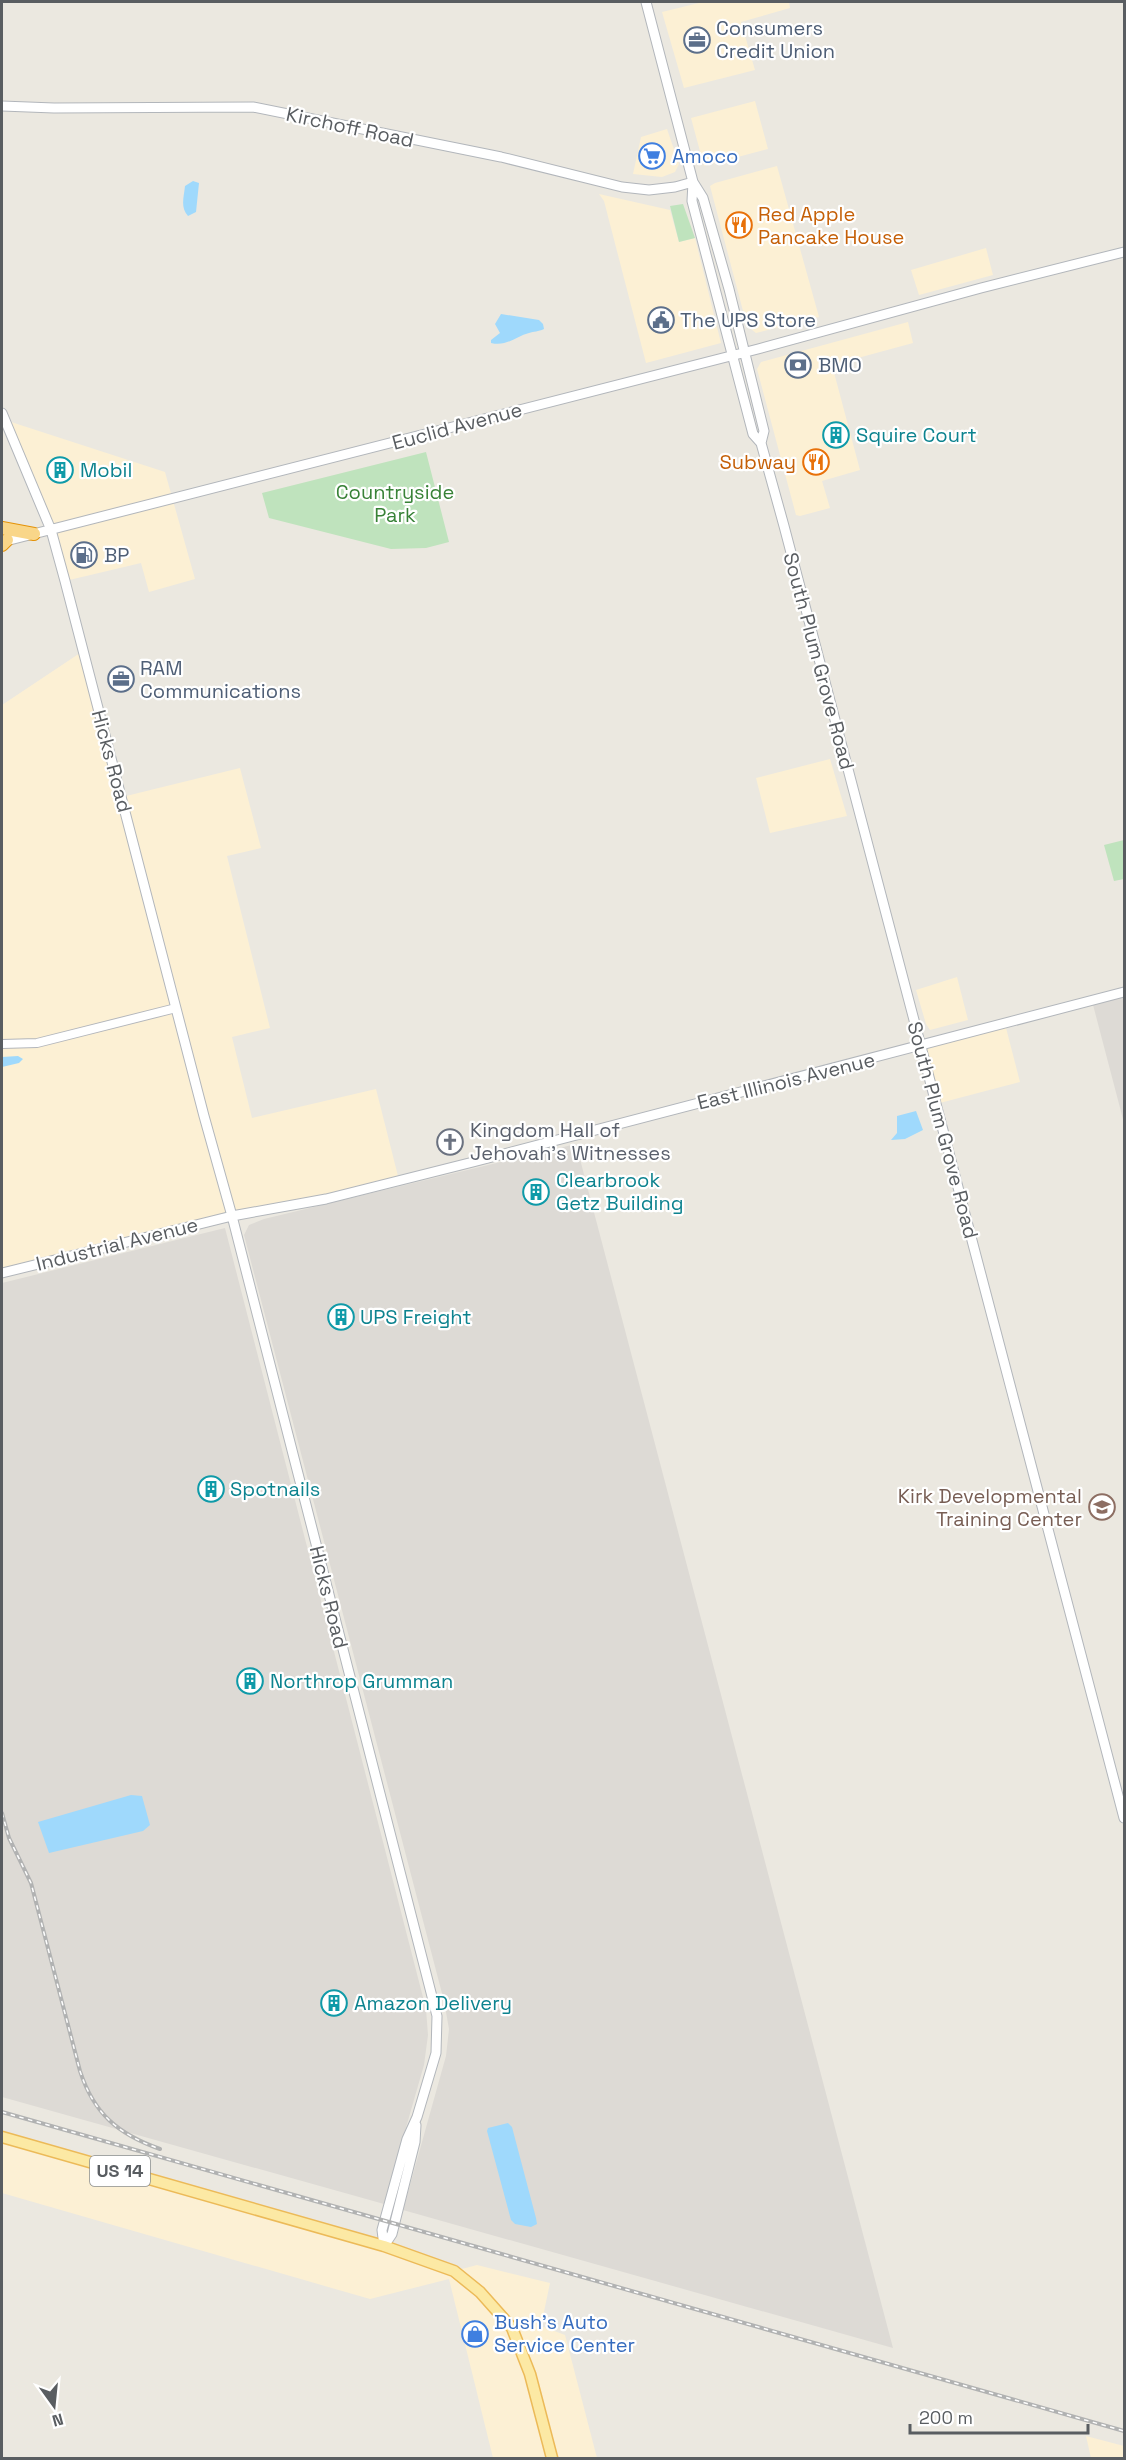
<svg xmlns="http://www.w3.org/2000/svg" width="1126" height="2460" viewBox="0 0 1126 2460" font-family="'Space Grotesk',sans-serif">
  <style>
    .commercial { fill: #fcf0d4 }
    .industrial { fill: #dddad5 }
    .green { fill: #bfe3bd }
    .water { fill: #9fd9fc }
    .lines { fill: none; stroke-linecap: round; stroke-linejoin: round }
    .tertiary-casing { stroke: #b3b6bb; stroke-width: 10 }
    .secondary-casing { stroke: #b2b6bb; stroke-width: 11 }
    .primary-casing { stroke: #ecba58; stroke-width: 13 }
    .motorway-casing { stroke: #e49207; stroke-width: 14 }
    .tertiary { stroke: #fff; stroke-width: 8 }
    .secondary { stroke: #fff; stroke-width: 9 }
    .primary { stroke: #fce9a4; stroke-width: 10 }
    .motorway { stroke: #f9d689; stroke-width: 12 }
    .rail-casing { stroke: #b1b2b2; stroke-width: 4 }
    .rail { stroke: #fff; stroke-width: 1.5; stroke-dasharray: 4.5; stroke-linecap: butt }
    .labels { text-anchor: middle; stroke-width: 4.5; stroke-linejoin: round; paint-order: stroke }
    .shield { fill: #fff; stroke: #8b8e90; stroke-width: 1.5 }
    .shield-label { font-size: 18px; font-weight: bold; fill: #595d61 }
    .service-label { font-size: 20px; fill: #4e5e75; stroke: #fff; text-anchor: start }
    .street-label { font-size: 20px; fill: #595d61; stroke: #fff }
    .shop-label { font-size: 20px; fill: #366cbe; stroke: #fff; text-anchor: start }
    .food-label { font-size: 20px; fill: #c56008; stroke: #fff; text-anchor: start }
    .culture-label { font-size: 20px; fill: #0d838f; stroke: #fff; text-anchor: start }
    .park-label { font-size: 20px; fill: #388237; stroke: #fff }
    .worship-label { font-size: 20px; fill: #5b616d; stroke: #fff; text-anchor: start }
    .education-label { font-size: 20px; fill: #785e54; stroke: #fff; text-anchor: end }
  </style>
  <rect width="100%" height="100%" fill="#ebe8e0"/>
  <path class="commercial" d="M703,2H789L790,8L741,22L755,70L684,88L662,12Z
    M755,101L768,149L704,166L691,118Z
    M667,129L679,164L675,172L662,177L633,174L641,137Z
    M777,166L819,317L756,333L747,326L710,186L715,183Z
    M599,194L670,210L679,242L695,238L721,343L646,363L604,201Z
    M986,248L993,275L919,295L911,270Z
    M908,322L913,343L832,365L860,470L822,481L830,508L800,516L796,515L757,369L761,362Z
    M5,420L165,472L195,579L149,592L141,563L65,581Z
    M83,651L122,797L240,768L261,848L227,856L270,1028L232,1037L252,1118L376,1089L399,1180L2,1273V705Z
    M830,759L847,816L770,833L756,778Z
    M957,977L968,1020L930,1030L926,1024L916,990Z
    M1005,1024L1020,1082L936,1104L920,1047Z
    M2,2137L454,2271L477,2265L550,2283L541,2326L565,2335L597,2458H493L449,2279L370,2299L2,2193Z
    M1086,2436L1124,2446V2458H1091Z"/>
  <path class="industrial" d="M1124,992V1123L1092,1001Z
    M576,1144L893,2348L403,2210L446,2056L449,2029L444,2001L244,1235L249,1225L264,1219Z
    M225,1228L426,2009L428,2035L424,2065L384,2204L2,2097V1283Z"/>
  <path class="green" d="M683,204L695,238L679,242L670,206Z
    M426,452L449,542L426,548L391,549L269,518L262,493Z
    M1124,840V879L1114,881L1104,845Z"/>
  <path class="water" d="M193,181L199,183L196,212L188,216C180,207 184,197 185,186Z
    M501,314L539,320L543,324L544,329C538,332 534,331 529,333C516,336 507,347 491,343V340L500,333L495,324Z
    M18,1056L23,1059L19,1063L2,1067V1057Z
    M916,1111L923,1130L905,1139L891,1140L897,1133V1116Z
    M131,1795L142,1796L150,1825L143,1831L49,1853L38,1822Z
    M508,2123L512,2127L536,2218L537,2224L531,2227L515,2224L511,2220L487,2131L488,2128Z"/>
  <g class="lines">
    <g class="tertiary-casing">
      <path id="tertiary" d="M2,1044L37,1043L176,1008"/>
    </g>
    <g class="secondary-casing">
      <path id="secondary" d="M646,2L693,182L703,198L729,289L764,431L761,443
        M2,106L54,108L253,107L501,157L622,187L649,190L675,187L693,182
        M693,182L692,201L753,434L761,443L784,526L1124,1818
        M2,413L51,530L65,581L204,1116L232,1216L437,2016L436,2053L417,2117L407,2139L382,2230L384,2246
        M2,542L758,349L981,288L1124,252
        M2,1273L232,1216L326,1199L473,1162L1124,992
        M384,2246L392,2234L415,2142L416,2125"/>
    </g>
    <g class="primary-casing">
      <path id="primary" d="M2,2137L384,2246L454,2271L480,2292L512,2328L530,2374L552,2458"/>
    </g>
    <g class="motorway-casing">
      <path id="motorway" d="M2,528L34,534
        M2,545L7,540"/>
    </g>
    <use href="#tertiary" class="tertiary"/>
    <use href="#secondary" class="secondary"/>
    <use href="#primary" class="primary"/>
    <use href="#motorway" class="motorway"/>
    <g class="rail-casing">
      <path id="rail" d="M2,1813L9,1838L31,1883L80,2071C94,2114 118,2134 160,2149
        M2,2112L1124,2431"/>
    </g>
    <use href="#rail" class="rail"/>
  </g>
  <defs>
    <g id="office-ring" transform="scale(1.35)"><circle r="9.5" fill="#fff" stroke="#5c6f8a" stroke-width="1.5"/><path d="M-6-3h4V-5.5h4V-3h4V5H-6ZM-1-4.5V-3h2v-1.5ZM-6 0V1H6V0Z" fill="#5c6f8a"/></g>
    <g id="supermarket-ring" transform="scale(1.35)"><circle r="9.5" fill="#fff" stroke="#3f7fe0" stroke-width="1.5"/><path d="M-6-5.5h2.5l.6 2H6L4.5 2H-2.5L-4.4-4H-6ZM-1.5 3.2a1.3 1.3 0 1 0 .1 0ZM3 3.2a1.3 1.3 0 1 0 .1 0Z" fill="#3f7fe0"/></g>
    <g id="restaurant-ring" transform="scale(1.35)"><circle r="9.5" fill="#fff" stroke="#e8710a" stroke-width="1.5"/><path d="M-5-6h1v4h1v-4h1v4h1v-4h1v5L-1.5 .5V6h-2V.5L-5-1ZM5-6V6H3V1.5H1.5Q1.5-4 5-6Z" fill="#e8710a"/></g>
    <g id="civic-ring" transform="scale(1.35)"><circle r="9.5" fill="#fff" stroke="#5c6f8a" stroke-width="1.5"/><path d="M-.6-6.5H3V-4.5H.6V-3L4-1V1h2V6H-6V1h2V-1L-.6-3ZM-1.2 2.5V6h2.4V2.5Z" fill="#5c6f8a"/></g>
    <g id="bank-ring" transform="scale(1.35)"><circle r="9.5" fill="#fff" stroke="#5c6f8a" stroke-width="1.5"/><path d="M-6-4H6V4H-6ZM0-2.3a2.3 2.3 0 1 0 0 4.6a2.3 2.3 0 1 0 0-4.6Z" fill="#5c6f8a"/></g>
    <g id="building-ring" transform="scale(1.35)"><circle r="9.5" fill="#fff" stroke="#0f9aa8" stroke-width="1.5"/><path d="M-4-6H4V6H1V3H-1V6H-4ZM-2.5-4.3h1.7v1.8h-1.7ZM.8-4.3h1.7v1.8H.8ZM-2.5-1h1.7V.8h-1.7ZM.8-1h1.7V.8H.8Z" fill="#0f9aa8"/></g>
    <g id="fuel-ring" transform="scale(1.35)"><circle r="9.5" fill="#fff" stroke="#5c6f8a" stroke-width="1.5"/><path d="M-5.5-6h7V0h2V4h1.3V-2.5L3-4.5l.8-.8L6-3V5H2.5V1h-1V6h-7ZM-4.2-4.7v3.2H.2V-4.7Z" fill="#5c6f8a"/></g>
    <g id="church-ring" transform="scale(1.35)"><circle r="9.5" fill="#fff" stroke="#6b7280" stroke-width="1.5"/><path d="M-1.2-6h2.4v3.5h3.3v2.4h-3.3V6h-2.4V-.1h-3.3v-2.4h3.3Z" fill="#6b7280"/></g>
    <g id="school-ring" transform="scale(1.35)"><circle r="9.5" fill="#fff" stroke="#8d6e63" stroke-width="1.5"/><path d="M0-5L7-2L0 1L-7-2ZM-4 1L0 2.5L4 1V4Q0 6-4 4Z" fill="#8d6e63"/></g>
    <g id="shop-ring" transform="scale(1.35)"><circle r="9.5" fill="#fff" stroke="#3f7fe0" stroke-width="1.5"/><path d="M-5-2.5h2.3a2.7 3.5 0 0 1 5.4 0H5L5.5 6h-11ZM-1.5-2.5h3a1.5 2.3 0 0 0-3 0Z" fill="#3f7fe0"/></g>
  </defs>
  <g fill-rule="evenodd">
    <use href="#office-ring" x="697" y="40"/>
    <use href="#supermarket-ring" x="652" y="156"/>
    <use href="#restaurant-ring" x="739" y="225"/>
    <use href="#civic-ring" x="661" y="320"/>
    <use href="#bank-ring" x="798" y="365"/>
    <use href="#building-ring" x="836" y="435"/>
    <use href="#restaurant-ring" x="816" y="462"/>
    <use href="#building-ring" x="60" y="470"/>
    <use href="#fuel-ring" x="84" y="555"/>
    <use href="#office-ring" x="121" y="679"/>
    <use href="#church-ring" x="450" y="1142"/>
    <use href="#building-ring" x="536" y="1192"/>
    <use href="#building-ring" x="341" y="1317"/>
    <use href="#building-ring" x="211" y="1489"/>
    <use href="#school-ring" x="1102" y="1507"/>
    <use href="#building-ring" x="250" y="1681"/>
    <use href="#building-ring" x="334" y="2003"/>
    <use href="#shop-ring" x="475" y="2334"/>
  </g>
  <g class="labels">
    <rect class="shield" x="90" y="2156" width="60" height="30" rx="4.5"/>
    <g class="shield-label">
      <text x="120" y="2177">US 14</text>
    </g>
    <g class="service-label">
      <text x="716" y="35">Consumers<tspan x="716" dy="23">Credit Union</tspan></text>
      <text x="680" y="327">The UPS Store</text>
      <text x="818" y="372">BMO</text>
      <text x="104" y="562">BP</text>
      <text x="140" y="675">RAM<tspan x="140" dy="23">Communications</tspan></text>
    </g>
    <g class="street-label">
      <text transform="translate(350 127) rotate(12)" y="7">Kirchoff Road</text>
      <text transform="translate(457 426) rotate(-15)" y="7">Euclid Avenue</text>
      <text transform="translate(819 661) rotate(75)" y="7">South Plum Grove Road</text>
      <text transform="translate(112 761) rotate(75)" y="7">Hicks Road</text>
      <text transform="translate(786 1081) rotate(-14)" y="7">East Illinois Avenue</text>
      <text transform="translate(943 1130) rotate(75)" y="7">South Plum Grove Road</text>
      <text transform="translate(117 1244) rotate(-14)" y="7">Industrial Avenue</text>
      <text transform="translate(329 1597) rotate(76)" y="7">Hicks Road</text>
    </g>
    <g class="shop-label">
      <text x="672" y="163">Amoco</text>
      <text x="494" y="2329">Bush's Auto<tspan x="494" dy="23">Service Center</tspan></text>
    </g>
    <g class="food-label">
      <text x="758" y="221">Red Apple<tspan x="758" dy="23">Pancake House</tspan></text>
      <text x="796" y="469" text-anchor="end">Subway</text>
    </g>
    <g class="culture-label">
      <text x="856" y="442">Squire Court</text>
      <text x="80" y="477">Mobil</text>
      <text x="556" y="1187">Clearbrook<tspan x="556" dy="23">Getz Building</tspan></text>
      <text x="360" y="1324">UPS Freight</text>
      <text x="230" y="1496">Spotnails</text>
      <text x="270" y="1688">Northrop Grumman</text>
      <text x="354" y="2010">Amazon Delivery</text>
    </g>
    <g class="park-label">
      <text x="395" y="499">Countryside<tspan x="395" dy="23">Park</tspan></text>
    </g>
    <g class="worship-label">
      <text x="470" y="1137">Kingdom Hall of<tspan x="470" dy="23">Jehovah's Witnesses</tspan></text>
    </g>
    <g class="education-label">
      <text x="1082" y="1503">Kirk Developmental<tspan x="1082" dy="23">Training Center</tspan></text>
    </g>
  </g>
  <rect width="1126" height="2460" fill="none" stroke="#595d61" stroke-width="6"/>
  <g transform="translate(54 2406) rotate(165)" stroke="#ffffff" stroke-width="4.5" paint-order="stroke">
  <path d="M0-4.5L10 22L0 15L-10 22Z" fill="#595d61"/>
  <text y="-9" font-size="16" font-weight="bold" text-anchor="middle" fill="#595d61">N</text>
  </g>
  <path d="M910 2424v9h178v-9" fill="none" stroke="#595d61" stroke-width="3"/>
  <text x="919" y="2424" font-size="18" fill="#595d61" stroke="#ffffff" stroke-width="4.5" paint-order="stroke">200 m</text>
</svg>
